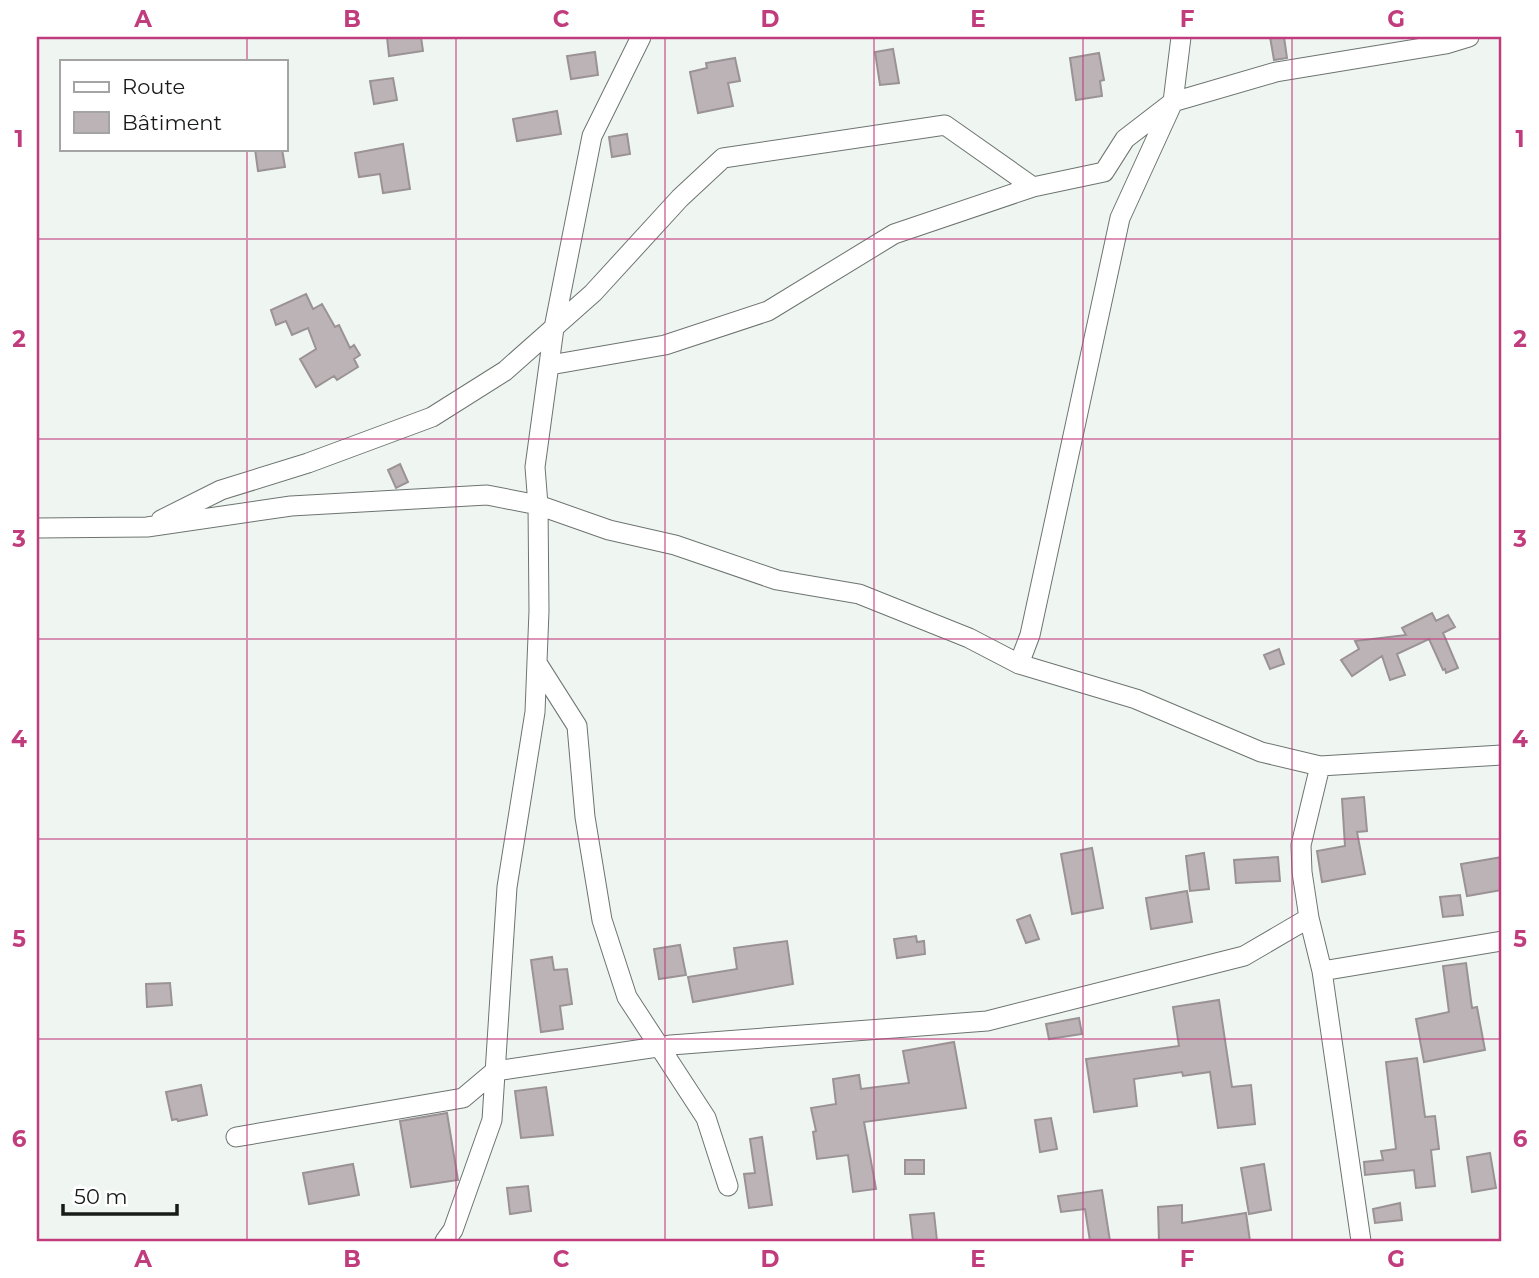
<svg xmlns="http://www.w3.org/2000/svg" width="1539" height="1278" viewBox="0 0 1539 1278" font-family="Montserrat,sans-serif">
  <style>
    .building { fill: #bcb3b6; stroke: #9a9295; stroke-width: 2 }
    .lines { fill: none; stroke-linecap: round; stroke-linejoin: round }
    .minor-casing { stroke: #6d7470; stroke-width: 21 }
    .minor { stroke: #fff; stroke-width: 19 }
    .grid { fill: none; stroke: #c13c7d; stroke-width: 2; stroke-opacity: 0.55 }
    .neatline { fill: none; stroke: #c13c7d; stroke-width: 2.5 }
    .grid-label { font-size: 23px; text-anchor: middle; font-weight: bold; fill: #c13c7d }
  </style>
  <rect width="100%" height="100%" fill="#eff6f2"/>
  <path class="building" d="M387,37H421L423,51L389,56Z
    M1270,37H1284L1287,58L1274,60Z
    M893,49L899,83L880,85L875,52Z
    M595,52L598,75L571,79L567,56Z
    M1099,53L1104,80L1100,81L1102,96L1076,100L1070,58Z
    M735,58L740,81L728,83L733,106L698,113L690,72L707,68L706,63Z
    M393,78L397,100L374,104L370,81Z
    M557,111L561,134L517,141L513,119Z
    M627,134L630,154L612,157L609,137Z
    M403,144L410,189L383,193L380,174L359,177L355,153Z
    M255,149H282L285,167L258,171Z
    M306,294L313,309L322,304L335,327L339,325L350,348L354,345L360,355L354,359L358,367L337,380L334,376L316,387L300,359L316,349L308,328L292,335L286,321L276,325L271,310Z
    M400,464L408,482L396,488L388,470Z
    M1432,613L1436,621L1448,615L1455,627L1443,633L1458,668L1446,673L1445,669L1443,670L1429,639L1397,654L1405,675L1390,680L1382,656L1352,676L1341,660L1359,649L1355,641L1406,635L1402,628Z
    M1279,649L1284,664L1270,669L1264,655Z
    M1364,797L1367,831L1357,832L1365,874L1322,882L1317,851L1345,846L1342,799Z
    M1092,848L1103,908L1072,914L1061,854Z
    M1204,853L1209,889L1190,891L1186,856Z
    M1278,857L1280,881L1236,883L1234,860Z
    M1502,857V890L1467,896L1461,864Z
    M1187,891L1192,922L1151,929L1146,898Z
    M1460,895L1463,915L1443,917L1440,897Z
    M1030,915L1039,939L1026,943L1017,920Z
    M916,936L917,942L924,941L925,954L897,958L894,939Z
    M787,941L793,984L693,1002L688,977L737,969L734,948Z
    M680,945L686,975L659,979L654,949Z
    M552,957L554,970L567,969L572,1004L560,1006L563,1029L541,1032L531,960Z
    M1466,963L1472,1008L1477,1007L1485,1050L1424,1062L1416,1019L1449,1012L1443,966Z
    M170,983L172,1005L147,1007L146,984Z
    M1219,1000L1232,1087L1251,1085L1255,1124L1218,1128L1210,1072L1183,1076L1182,1072L1134,1079L1137,1106L1094,1112L1086,1059L1179,1046L1173,1007Z
    M1079,1018L1082,1034L1049,1039L1046,1024Z
    M954,1042L966,1108L864,1122L876,1189L853,1192L848,1155L817,1159L813,1132L816,1131L811,1108L836,1104L833,1079L859,1075L861,1089L909,1083L903,1051Z
    M1417,1058L1425,1117L1435,1116L1439,1149L1431,1150L1435,1186L1416,1188L1414,1170L1365,1175L1364,1162L1383,1160L1381,1151L1396,1149L1386,1062Z
    M201,1085L207,1115L178,1121L177,1119L172,1120L166,1092Z
    M546,1087L553,1135L521,1138L515,1091Z
    M447,1113L458,1180L411,1187L400,1121Z
    M1051,1118L1057,1149L1040,1152L1035,1120Z
    M762,1137L772,1205L749,1208L744,1174L755,1173L750,1139Z
    M1490,1153L1496,1188L1472,1192L1467,1157Z
    M905,1160H924V1174H905Z
    M353,1164L359,1195L309,1204L303,1173Z
    M1264,1164L1271,1210L1249,1214L1241,1168Z
    M528,1186L531,1211L510,1214L507,1188Z
    M1102,1190L1110,1241H1090L1085,1209L1061,1212L1058,1196Z
    M1400,1203L1402,1220L1375,1223L1373,1209Z
    M1182,1205V1223L1246,1213L1250,1241H1159L1158,1207Z
    M934,1213L937,1241H913L910,1215Z"/>
  <g class="lines">
    <g class="minor-casing">
      <path id="minor" d="M550,365L665,345L768,311L894,234L1033,187L1104,172L1125,139L1173,102L1181,37
        M161,520L221,490L308,463L432,417L505,371L593,293L680,198L723,158L945,125L1033,187
        M37,528L147,527L291,506L487,495L538,505L609,530L675,545L777,580L859,594L969,638L1019,664L1136,699L1261,752L1320,766L1502,755
        M537,663L577,726L585,817L602,920L627,997L706,1118L728,1186
        M1019,664L1030,635L1120,218L1173,102L1276,72L1446,44L1469,37
        M1309,918L1322,971L1361,1241
        M1322,971L1502,941
        M236,1137L463,1098L495,1071L671,1045L987,1021L1244,956L1309,918L1302,872L1301,845L1320,766
        M445,1241L453,1230L492,1120L507,887L535,712L539,611L538,505L535,467L554,328L592,136L641,37"/>
    </g>
    <use href="#minor" class="minor"/>
  </g>
  <path class="grid" d="M247,37V61M456,37V1241M665,37V1241M874,37V1241M1083,37V1241M1292,37V1241M247,149V1241M37,239H1502M37,439H1502M37,639H1502M37,839H1502M37,1039H1502"/>
  <rect width="1539" height="1278" fill="none" stroke="#ffffff" stroke-width="77"/>
  <rect x="60" y="60" width="228" height="91" fill="#ffffff" stroke="#a3a4a3" stroke-width="2"/>
  <rect x="74" y="82" width="35" height="10" fill="#ffffff" stroke="#a3a4a3" stroke-width="2"/>
  <text x="122" y="94" font-size="21" fill="#181b19">Route</text>
  <rect x="74" y="112" width="35" height="21" fill="#bcb3b6" stroke="#a3a4a3" stroke-width="2"/>
  <text x="122" y="130" font-size="21" fill="#181b19">Bâtiment</text>
  <path d="M63 1204v10h114v-10" fill="none" stroke="#181b19" stroke-width="3.5"/>
  <text x="74" y="1204" font-size="21" fill="#181b19" stroke="#ffffff" stroke-width="5" paint-order="stroke">50 m</text>
  <rect x="38" y="38" width="1462" height="1202" class="neatline"/>
  <g class="grid-label">
    <text x="143" y="27">A</text>
    <text x="352" y="27">B</text>
    <text x="561" y="27">C</text>
    <text x="770" y="27">D</text>
    <text x="978" y="27">E</text>
    <text x="1187" y="27">F</text>
    <text x="1396" y="27">G</text>
    <text x="19" y="147">1</text>
    <text x="1520" y="147">1</text>
    <text x="19" y="347">2</text>
    <text x="1520" y="347">2</text>
    <text x="19" y="547">3</text>
    <text x="1520" y="547">3</text>
    <text x="19" y="747">4</text>
    <text x="1520" y="747">4</text>
    <text x="19" y="947">5</text>
    <text x="1520" y="947">5</text>
    <text x="19" y="1147">6</text>
    <text x="1520" y="1147">6</text>
    <text x="143" y="1267">A</text>
    <text x="352" y="1267">B</text>
    <text x="561" y="1267">C</text>
    <text x="770" y="1267">D</text>
    <text x="978" y="1267">E</text>
    <text x="1187" y="1267">F</text>
    <text x="1396" y="1267">G</text>
  </g>
</svg>
